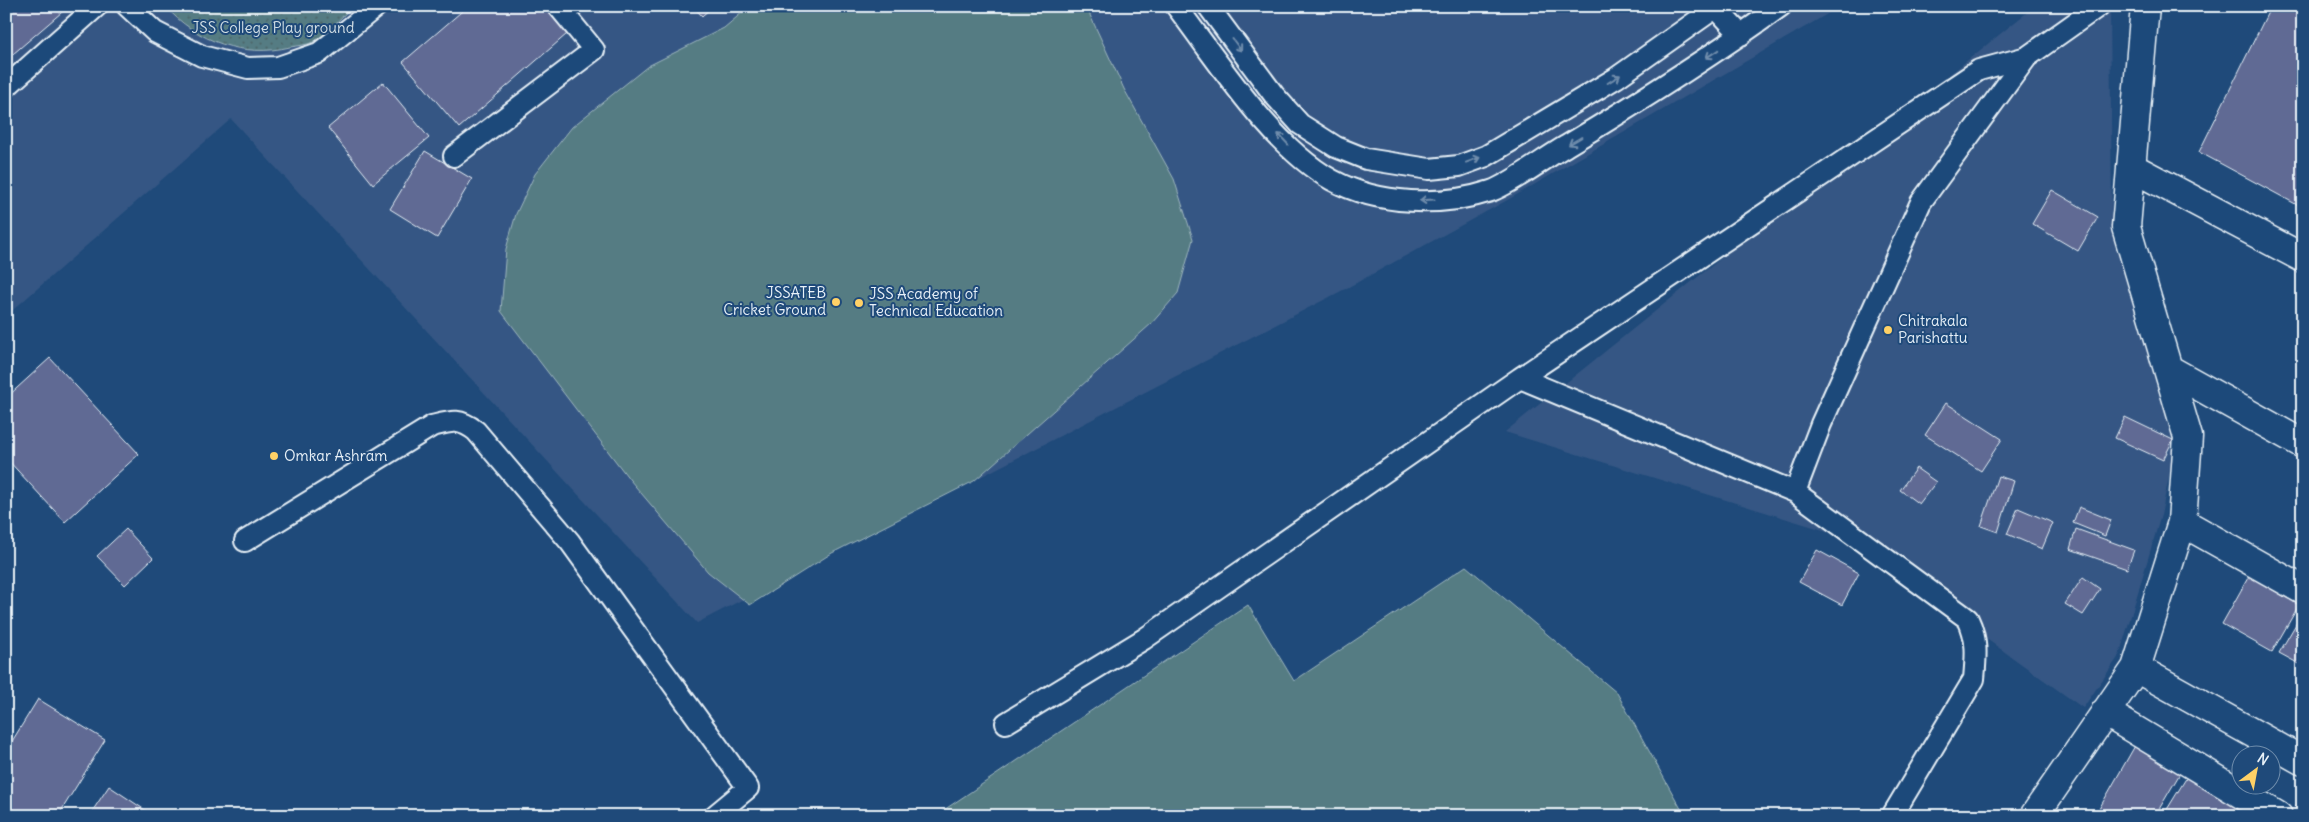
<svg xmlns="http://www.w3.org/2000/svg" width="2309" height="822" viewBox="0 0 2309 822" font-family="Delius,sans-serif">
  <style>
    .built { fill: #365784 }
    .green { fill: #547c83; stroke: #9eb6be }
    .park { fill: url(#park-dots); stroke: #9eb6be }
    .building { fill: #606b94; stroke: #e8f1f8 }
    .lines { fill: none; stroke-linecap: round; stroke-linejoin: round }
    .lane-casing { stroke: #e8f1f8; stroke-width: 24 }
    .street-casing { stroke: #e8f1f8; stroke-width: 31 }
    .lane { stroke: #1f4a7a; stroke-width: 20 }
    .street { stroke: #1f4a7a; stroke-width: 28 }
    .oneway { stroke: #6f8dac }
    .poi-dot { fill: #ffd166; stroke: #1f4a7a; stroke-width: 2 }
    .labels { text-anchor: middle; stroke-width: 4; stroke-linejoin: round; paint-order: stroke }
    .park-label { font-size: 15px; fill: #d2dfe6; stroke: #1f4a7a }
    .poi-label { font-size: 15px; fill: #e8f1f8; stroke: #1f4a7a; text-anchor: start }
  </style>
  <defs>
    <pattern id="park-dots" width="8" height="8" patternUnits="userSpaceOnUse" patternTransform="scale(1.25)"><rect width="8" height="8" fill="#547c83"/><path d="M2 2h.1M6 6h.1" fill="none" stroke="#4e6569" stroke-width="1.8" stroke-linecap="round"/></pattern>
  </defs>
  <rect width="100%" height="100%" fill="#1f4a7a"/>
  <filter id="ink" filterUnits="userSpaceOnUse"><feTurbulence type="fractalNoise" baseFrequency=".02" numOctaves="2"/><feDisplacementMap in="SourceGraphic" scale="10" xChannelSelector="R" yChannelSelector="G"/><feConvolveMatrix kernelMatrix="1 2 1 2 8 2 1 2 1" color-interpolation-filters="sRGB"/></filter>
  <g filter="url(#ink)">
    <path class="built" d="M6,6H1841L1511,198L1345,289L697,623L231,119L6,316Z
      M2035,6H2110L2112,229L2178,434L2161,515L2119,656L2083,708L1843,536L1505,432Z"/>
    <path class="green" d="M750,6H1083L1089,13L1124,89L1174,179L1193,239L1178,293L1151,324L974,481L832,553L750,605L708,572L630,480L501,311L506,249L516,214L535,174L572,127L648,66L724,28Z
      M1466,566L1617,693L1685,816H935L1248,605L1294,681Z"/>
    <path class="park" d="M165,6H353C342,16 325,36 313,42C307,45 297,46 290,47C244,58 197,42 165,6Z"/>
    <path class="building" d="M6,6H69L6,60Z
      M468,6H543L567,34L459,128L403,62Z
      M693,6H713L702,16Z
      M2271,6H2303V208L2199,152Z
      M383,82L429,138L373,184L328,128Z
      M425,151L472,179L437,238L390,209Z
      M2052,190L2098,217L2078,251L2032,224Z
      M50,358L139,454L65,522L6,458V398Z
      M1946,403L2002,439L1981,471L1925,435Z
      M2125,417L2173,440L2163,460L2115,438Z
      M1916,468L1936,482L1919,504L1900,490Z
      M1998,476L2014,481L1998,532L1981,526Z
      M2079,507L2111,520L2105,536L2073,523Z
      M2018,508L2053,523L2042,549L2007,534Z
      M126,529L153,558L125,585L97,556Z
      M2076,529L2134,550L2127,569L2070,549Z
      M1817,550L1859,573L1842,605L1799,582Z
      M2249,576L2299,605L2272,652L2222,624Z
      M2083,577L2100,589L2083,615L2065,604Z
      M2303,612V666L2279,653Z
      M38,699L105,740L58,816H6V751Z
      M2136,744L2182,770L2155,816H2095Z
      M2190,772L2259,816H2163Z
      M109,786L154,816H89Z
      M2303,794V812L2295,807Z"/>
    <g class="lines">
      <g class="lane-casing">
        <path id="lane" d="M127,6L155,32L202,56L248,68L278,67L319,53L377,6
          M1176,6C1218,61 1271,146 1332,180C1378,205 1442,207 1491,191C1511,184 1545,158 1566,146C1639,102 1712,56 1781,6
          M1208,6L1274,95L1300,124L1336,147L1366,159L1429,169L1459,166L1486,156L1616,78L1718,6
          M1714,6L1741,35
          M6,87L97,6
          M454,156L594,50L558,6
          M1795,492L1821,424L1921,202L2027,57
          M245,541L432,426C452,421 459,418 476,431L570,542L748,788L714,816
          M1006,723L1144,639L1520,378
          M1892,816L1974,679C1976,657 1978,640 1968,619L1795,492L1520,378L1979,70L2027,57L2099,6"/>
      </g>
      <g class="street-casing">
        <path id="street" d="M2131,167L2303,258
          M2170,370L2303,444
          M2182,522L2303,590
          M2136,668L2303,761
          M2105,712L2278,816
          M2034,816L2136,668L2182,522L2188,437L2126,227L2145,6"/>
      </g>
      <use href="#lane" class="lane"/>
      <use href="#street" class="street"/>
    </g>
    <defs><path id="oneway-shaft" d="M-6 0H5M1.5-3L5.5 0L1.5 3" fill="none" stroke-width="1.6" stroke-linecap="round" stroke-linejoin="round" transform="scale(1.25)"/></defs>
    <g class="oneway">
      <use href="#oneway-shaft" transform="translate(1237 45) rotate(53)"/>
      <use href="#oneway-shaft" transform="translate(1712 54) rotate(147)"/>
      <use href="#oneway-shaft" transform="translate(1614 79) rotate(-32)"/>
      <use href="#oneway-shaft" transform="translate(1283 139) rotate(-133)"/>
      <use href="#oneway-shaft" transform="translate(1575 141) rotate(149)"/>
      <use href="#oneway-shaft" transform="translate(1473 160) rotate(-20)"/>
      <use href="#oneway-shaft" transform="translate(1427 200) rotate(177)"/>
    </g>
  </g>
  <g class="poi-dot">
    <circle cx="836" cy="302" r="5"/>
    <circle cx="859" cy="303" r="5"/>
    <circle cx="1888" cy="330" r="5"/>
    <circle cx="274" cy="456" r="5"/>
  </g>
  <g class="labels">
    <g class="park-label">
      <text x="273" y="33">JSS College Play ground</text>
    </g>
    <g class="poi-label">
      <text x="826" y="298" text-anchor="end">JSSATEB<tspan x="826" dy="17">Cricket Ground</tspan></text>
      <text x="869" y="299">JSS Academy of<tspan x="869" dy="17">Technical Education</tspan></text>
      <text x="1898" y="326">Chitrakala<tspan x="1898" dy="17">Parishattu</tspan></text>
      <text x="284" y="461">Omkar Ashram</text>
    </g>
  </g>
  <rect width="2309" height="822" fill="none" stroke="#1f4a7a" stroke-width="25"/>
  <rect x="12" y="12" width="2284" height="797" fill="none" stroke="#e8f1f8" stroke-width="2" filter="url(#ink)"/>
  <g transform="translate(2256 770) rotate(32)"><circle r="24" fill="#1f4a7a" stroke="#6f8dac"/>
  <path d="M0-4L9 19L0 12L-9 19Z" fill="#ffd166"/>
  <text y="-8" font-size="14" font-weight="bold" text-anchor="middle" fill="#e8f1f8">N</text>
  </g>
</svg>
